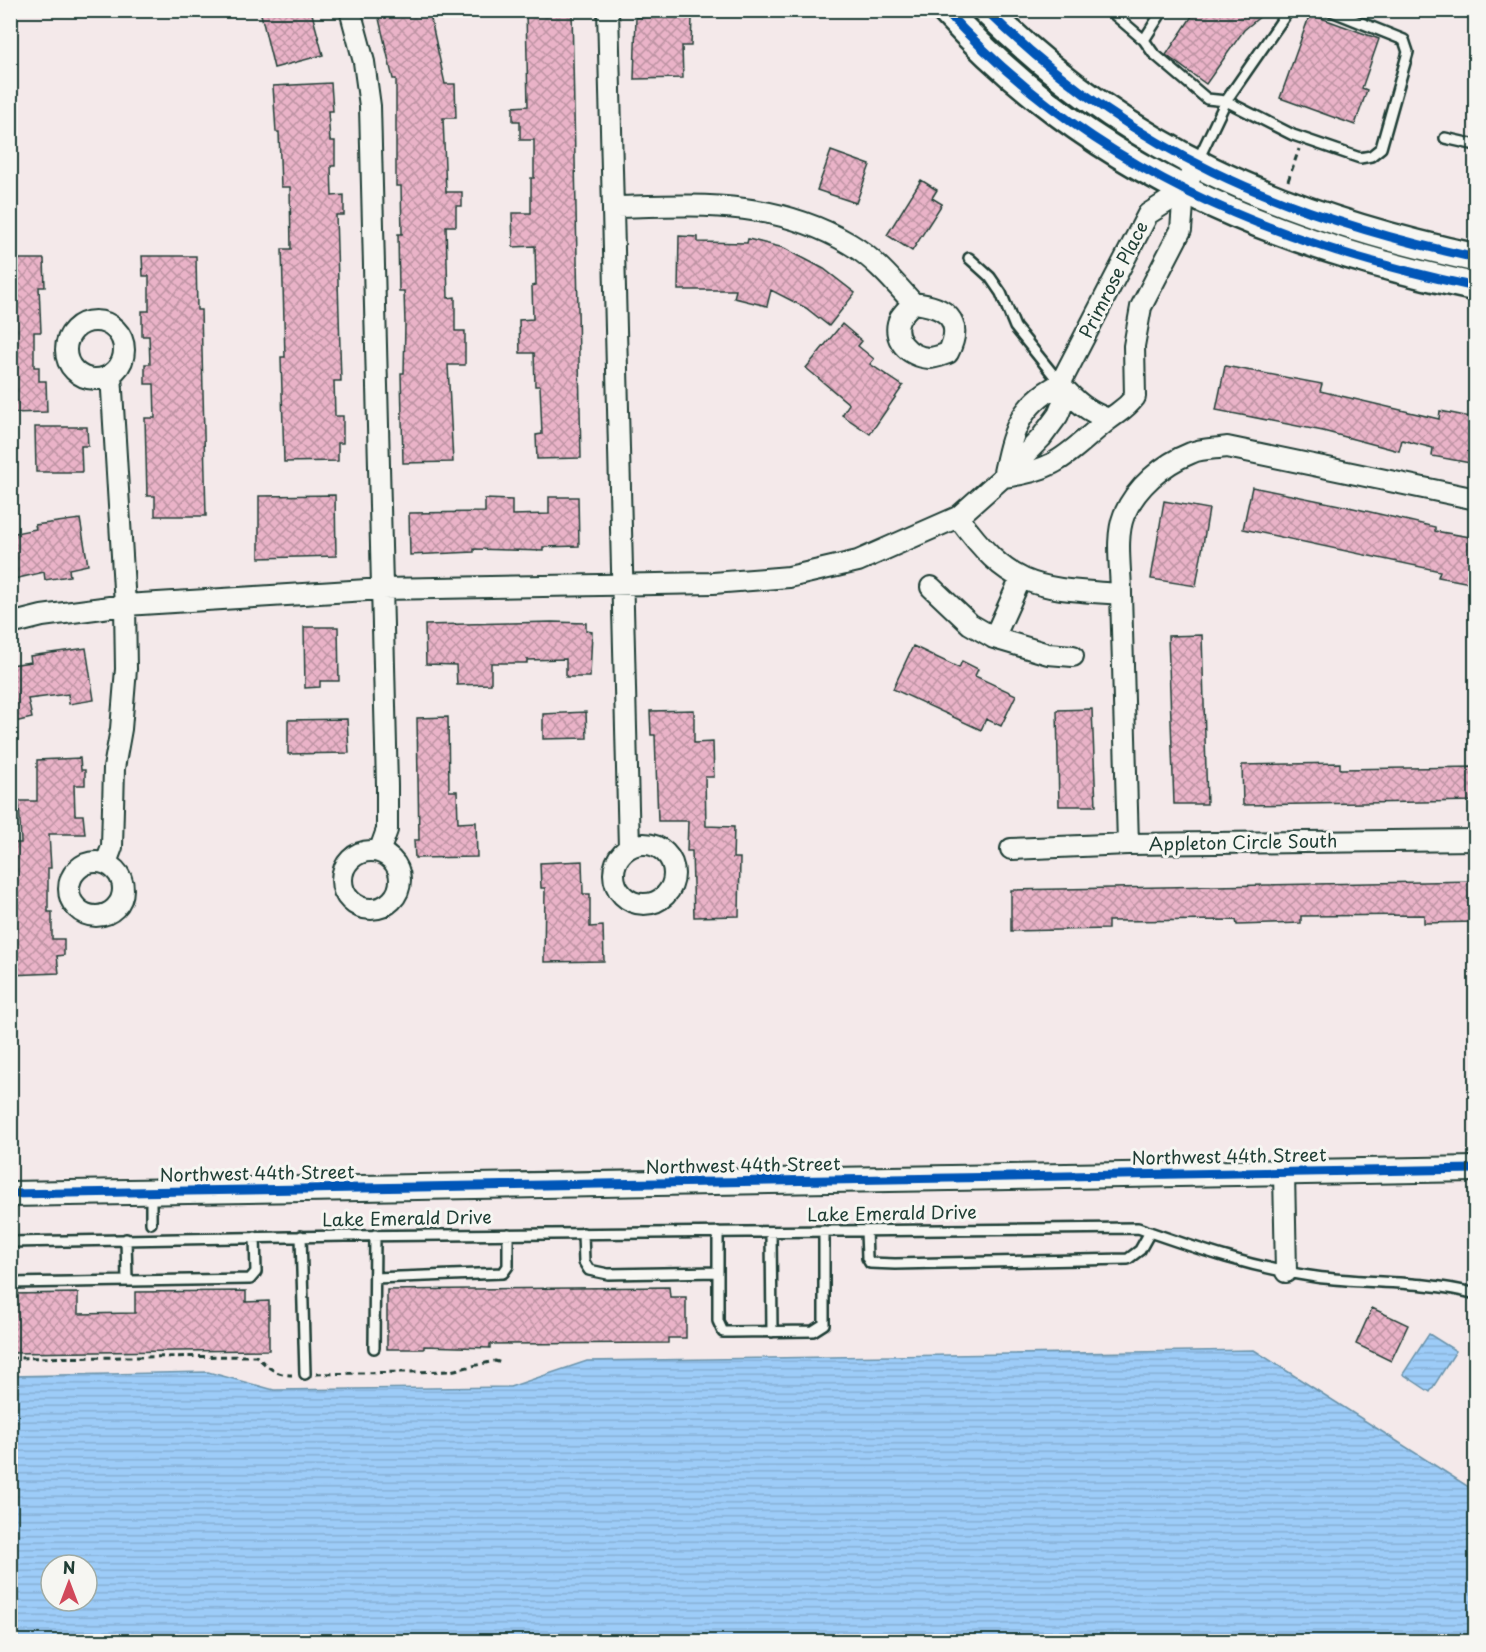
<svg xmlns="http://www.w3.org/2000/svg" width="1486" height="1652" viewBox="0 0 1486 1652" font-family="'Playpen Sans',sans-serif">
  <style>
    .water { fill: url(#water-rules); stroke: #6b93aa; stroke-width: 1.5; fill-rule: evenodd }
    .building { fill: url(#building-cross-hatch); stroke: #1f3d34; stroke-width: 1.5 }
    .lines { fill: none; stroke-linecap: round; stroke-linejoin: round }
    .service-casing { stroke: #1f3d34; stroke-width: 14 }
    .minor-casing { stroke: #1f3d34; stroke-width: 24 }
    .tertiary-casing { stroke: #1f3d34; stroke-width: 28 }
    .secondary-casing { stroke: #1f3d34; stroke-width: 32 }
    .path { stroke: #1f3d34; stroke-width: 3; stroke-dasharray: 6 4.5; stroke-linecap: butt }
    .service { stroke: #f6f6f2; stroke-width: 9 }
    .minor { stroke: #f6f6f2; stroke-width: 20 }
    .tertiary { stroke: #f6f6f2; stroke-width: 24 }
    .secondary { stroke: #f6f6f2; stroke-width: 27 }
    .cycleway-casing { stroke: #f6f6f2; stroke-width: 13 }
    .cycleway { stroke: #0057b8; stroke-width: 9 }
    .labels { text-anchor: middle; stroke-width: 6; stroke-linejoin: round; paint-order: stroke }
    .street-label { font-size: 18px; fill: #1f3d34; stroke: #f6f6f2 }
  </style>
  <defs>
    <pattern id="water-rules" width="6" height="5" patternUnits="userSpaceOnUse" patternTransform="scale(1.5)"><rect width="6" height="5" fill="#9dccf8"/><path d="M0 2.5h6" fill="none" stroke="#87b0d5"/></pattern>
    <pattern id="building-cross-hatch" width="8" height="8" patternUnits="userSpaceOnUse" patternTransform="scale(1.5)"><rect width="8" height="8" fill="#eab3c8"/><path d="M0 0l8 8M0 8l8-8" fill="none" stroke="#bd93a3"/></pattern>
  </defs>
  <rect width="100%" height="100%" fill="#f4e9ea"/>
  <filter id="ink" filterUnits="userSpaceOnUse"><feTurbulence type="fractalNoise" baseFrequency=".0167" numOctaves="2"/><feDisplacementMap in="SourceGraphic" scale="12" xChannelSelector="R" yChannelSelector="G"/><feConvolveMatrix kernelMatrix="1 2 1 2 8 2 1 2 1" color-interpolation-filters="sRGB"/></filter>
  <g filter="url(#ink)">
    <path class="water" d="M1429,1334L1456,1351L1430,1392L1403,1374Z
      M1254,1350L1475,1491V1641H11V1376L208,1372L274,1390L510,1387L587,1361ZM51,1565H87V1601H51Z"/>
    <path class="building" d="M260,10H311L323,55L274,68Z
      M377,10H429L445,84H455L456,118H443L446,192H462V206H456V226H446L448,298L455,297V331H465V365H448L453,462L403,463L401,373H404L405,324L404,291H399L398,234H402L401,186H396V79H393Z
      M526,10H572L581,458L537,459L536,435L542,434L540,386H535L534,353H520L519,320L533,319L532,286L536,285L535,246L513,247L512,213H531V178H534V140H520V121H513V107L528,106Z
      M1196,10H1268L1244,30L1206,84L1166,55Z
      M1310,14L1379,39L1362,88L1367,90L1355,125L1280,98Z
      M636,17L692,18L691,46H682L683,78L634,79Z
      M331,83L333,111H328L330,141H335V166H331L332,196L344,195V215H336L341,381H334L335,416H343V443H338V461L284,462L281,357H285L282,249H291L290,187H281L279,132H276L273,86Z
      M831,151L870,165L856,203L817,190Z
      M921,180L937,190L932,198L942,204L912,251L887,235Z
      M679,236L698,237V242L747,243L748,239L784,248L824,269L855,293L829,326L806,308L771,290L767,306L734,298L736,290H678Z
      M142,256H196L197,310H201L206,516H155V496H147L145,418H155L154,384H145V364H150L149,336H142V311H149V276H143Z
      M10,259H44L45,287H39L41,332H34V367H39V381H46L47,412L10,413Z
      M842,324L862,341L858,346L874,359L870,364L903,386L870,434L842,415L849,404L806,368Z
      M1225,366L1322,384L1320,391L1439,419L1440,411L1476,418V464L1432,456L1433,448L1402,440L1399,451L1323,431L1216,410Z
      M35,427H87L88,446H81L82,472H36Z
      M1252,487L1349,507L1435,527V531L1476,538V584L1438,577L1440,571L1243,529Z
      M335,495L336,556L259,558V496Z
      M549,497H578L579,546L543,547V551L474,549V552L410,555L409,513L485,512V499L512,500V515L549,514Z
      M1164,501L1209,509L1196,586L1151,579Z
      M80,519L88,565L69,569L70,576L45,580L44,572L10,580V534L36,529L35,525Z
      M552,622L586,623V631L592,632L590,677H566V659L527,660V663H491V684L457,685L456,665L426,664L425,625Z
      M304,627H338L339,681H320V687L305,688Z
      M1202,635L1207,804H1174L1168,636Z
      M913,646L959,668L962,661L978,669L975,676L1016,695L1001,726L986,719L981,730L893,689Z
      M86,648L94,700L69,704L68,694L28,699L32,718L10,723V665L31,662L30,656Z
      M1092,709L1096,806H1059L1057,710Z
      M694,710V743L713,742L714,777H705L706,826L734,827L733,858H740L739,916L694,917L692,851H687L688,821H658L655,735H651L650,711Z
      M586,712L587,738L543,739V714Z
      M448,717L449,791H457L458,823L476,822L477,857L415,858L414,840H419L417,718Z
      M347,719L349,753L288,754V720Z
      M80,758L81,770H85V785H74L75,815H83L85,834H49L51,868H48V912H52V939H64V955L57,956L59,973L10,975V843H21L19,801H37V760Z
      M1340,763V769L1476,767V801L1243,805L1242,765Z
      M582,861L583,894H590V927L603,926L604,961L544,962L545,888H541L540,863Z
      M1476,881V922L1424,923V915L1301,916V923L1237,925L1236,920L1108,921V929L1011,931V890Z
      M669,1287L670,1297H686V1338H668V1343L490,1344V1348L424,1346V1349H387V1290Z
      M246,1291V1302L269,1301V1350L10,1353V1294L78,1293V1314L135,1313V1292Z
      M1372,1308L1408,1325L1391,1361L1356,1344Z"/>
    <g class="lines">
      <g class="service-casing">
        <path id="service" d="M1109,10L1144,40L1153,53L1207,99L1226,101L1293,135L1360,158L1371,156L1381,148L1408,52L1404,40L1329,10
          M1144,40L1163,10
          M1445,138L1476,145
          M1197,162L1226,101L1289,10
          M969,258L990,277L1001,293L1015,327L1060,383
          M151,1192V1223
          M866,1231L867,1258L870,1263L895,1264L1128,1259L1140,1250L1150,1232
          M718,1232V1321L723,1332H731L813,1331L824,1324V1231
          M771,1232L772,1332
          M583,1233L584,1262L589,1270L608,1274L718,1272
          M301,1236L305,1374
          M126,1239L127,1280
          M10,1242L345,1236L1138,1228C1198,1249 1253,1268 1316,1277C1368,1284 1424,1280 1476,1294
          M375,1278L503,1273L508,1266V1234
          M10,1283L250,1279L256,1272L255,1237
          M374,1348L375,1235"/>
      </g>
      <g class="minor-casing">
        <path id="minor" d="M350,10L364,62L370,106L387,786V830L379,852
          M608,10L629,848
          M614,207C699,205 773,199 850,244C874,258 895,283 913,303C909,307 903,313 900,318C890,338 909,357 929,358C935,358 942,355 948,353C965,320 945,306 913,303
          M66 350a29 29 0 1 1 58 0a29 29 0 1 1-58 0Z
          M111,374L125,605L383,589L713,583L789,577L858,561L958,517L1003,477L1041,438L1058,415L1063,403L1060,384
          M1060,384L1148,214L1184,191
          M1060,384C1075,400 1087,412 1109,419
          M1003,477C1059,470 1066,454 1107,421C1119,411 1124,411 1135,397L1134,346L1141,307L1181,230L1184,191L1196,165
          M1003,477C1012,434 1018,405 1060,384
          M958,517C1011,590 1036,588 1121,594L1128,844
          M931,587L970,624L994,638L1021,578
          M1121,594C1121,569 1115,538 1124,515C1136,487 1163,464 1191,453C1201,448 1216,449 1227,447L1476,499
          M10,624L42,616L125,605L126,669L121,729L114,768L112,847L106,863
          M994,638L1048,654L1073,656
          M614 874a30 30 0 1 1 60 0a30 30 0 1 1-60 0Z
          M1011,849L1128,844L1476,840
          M342 880a29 29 0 1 1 58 0a29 29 0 1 1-58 0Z
          M69 889a27 27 0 1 1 54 0a27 27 0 1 1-54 0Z
          M1284,1173L1286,1272"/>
      </g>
      <g class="tertiary-casing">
        <path id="tertiary" d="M10,1194L1476,1169"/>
      </g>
      <g class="secondary-casing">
        <path id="secondary" d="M945,10C1089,168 1271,244 1476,287
          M986,10C1129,151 1282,216 1476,258"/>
      </g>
      <path class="path" d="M1288,181L1299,149
        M10,1358L256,1356C268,1367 275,1375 292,1375
        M316,1374L450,1371L495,1361L502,1363"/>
      <use href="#service" class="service"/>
      <use href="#minor" class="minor"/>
      <use href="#tertiary" class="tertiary"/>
      <use href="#secondary" class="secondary"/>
      <g class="cycleway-casing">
        <path id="cycleway" d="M945,10C1089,168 1271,244 1476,287
          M986,10C1129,151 1282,216 1476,258
          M10,1194L1476,1169"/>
      </g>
      <use href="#cycleway" class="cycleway"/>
    </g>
  </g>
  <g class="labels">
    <g class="street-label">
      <text transform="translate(1114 280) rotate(-63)" y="6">Primrose Place</text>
      <text transform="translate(1243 843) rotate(-1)" y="6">Appleton Circle South</text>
      <text transform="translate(1229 1157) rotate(-1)" y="6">Northwest 44th Street</text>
      <text transform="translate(743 1166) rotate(-1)" y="6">Northwest 44th Street</text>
      <text transform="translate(257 1174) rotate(-1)" y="6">Northwest 44th Street</text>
      <text transform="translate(892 1214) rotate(-1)" y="6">Lake Emerald Drive</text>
      <text transform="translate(407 1219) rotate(-1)" y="6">Lake Emerald Drive</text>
    </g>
  </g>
  <rect width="1486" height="1652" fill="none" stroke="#f6f6f2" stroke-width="36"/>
  <rect x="18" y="18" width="1450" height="1616" fill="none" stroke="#1f3d34" stroke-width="2" filter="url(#ink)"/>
  <g transform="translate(69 1583)"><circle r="28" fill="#f6f6f2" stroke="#a0aca6" stroke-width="1.5"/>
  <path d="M0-4.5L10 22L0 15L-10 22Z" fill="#d1495b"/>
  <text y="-9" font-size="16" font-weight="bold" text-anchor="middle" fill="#1f3d34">N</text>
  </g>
</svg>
